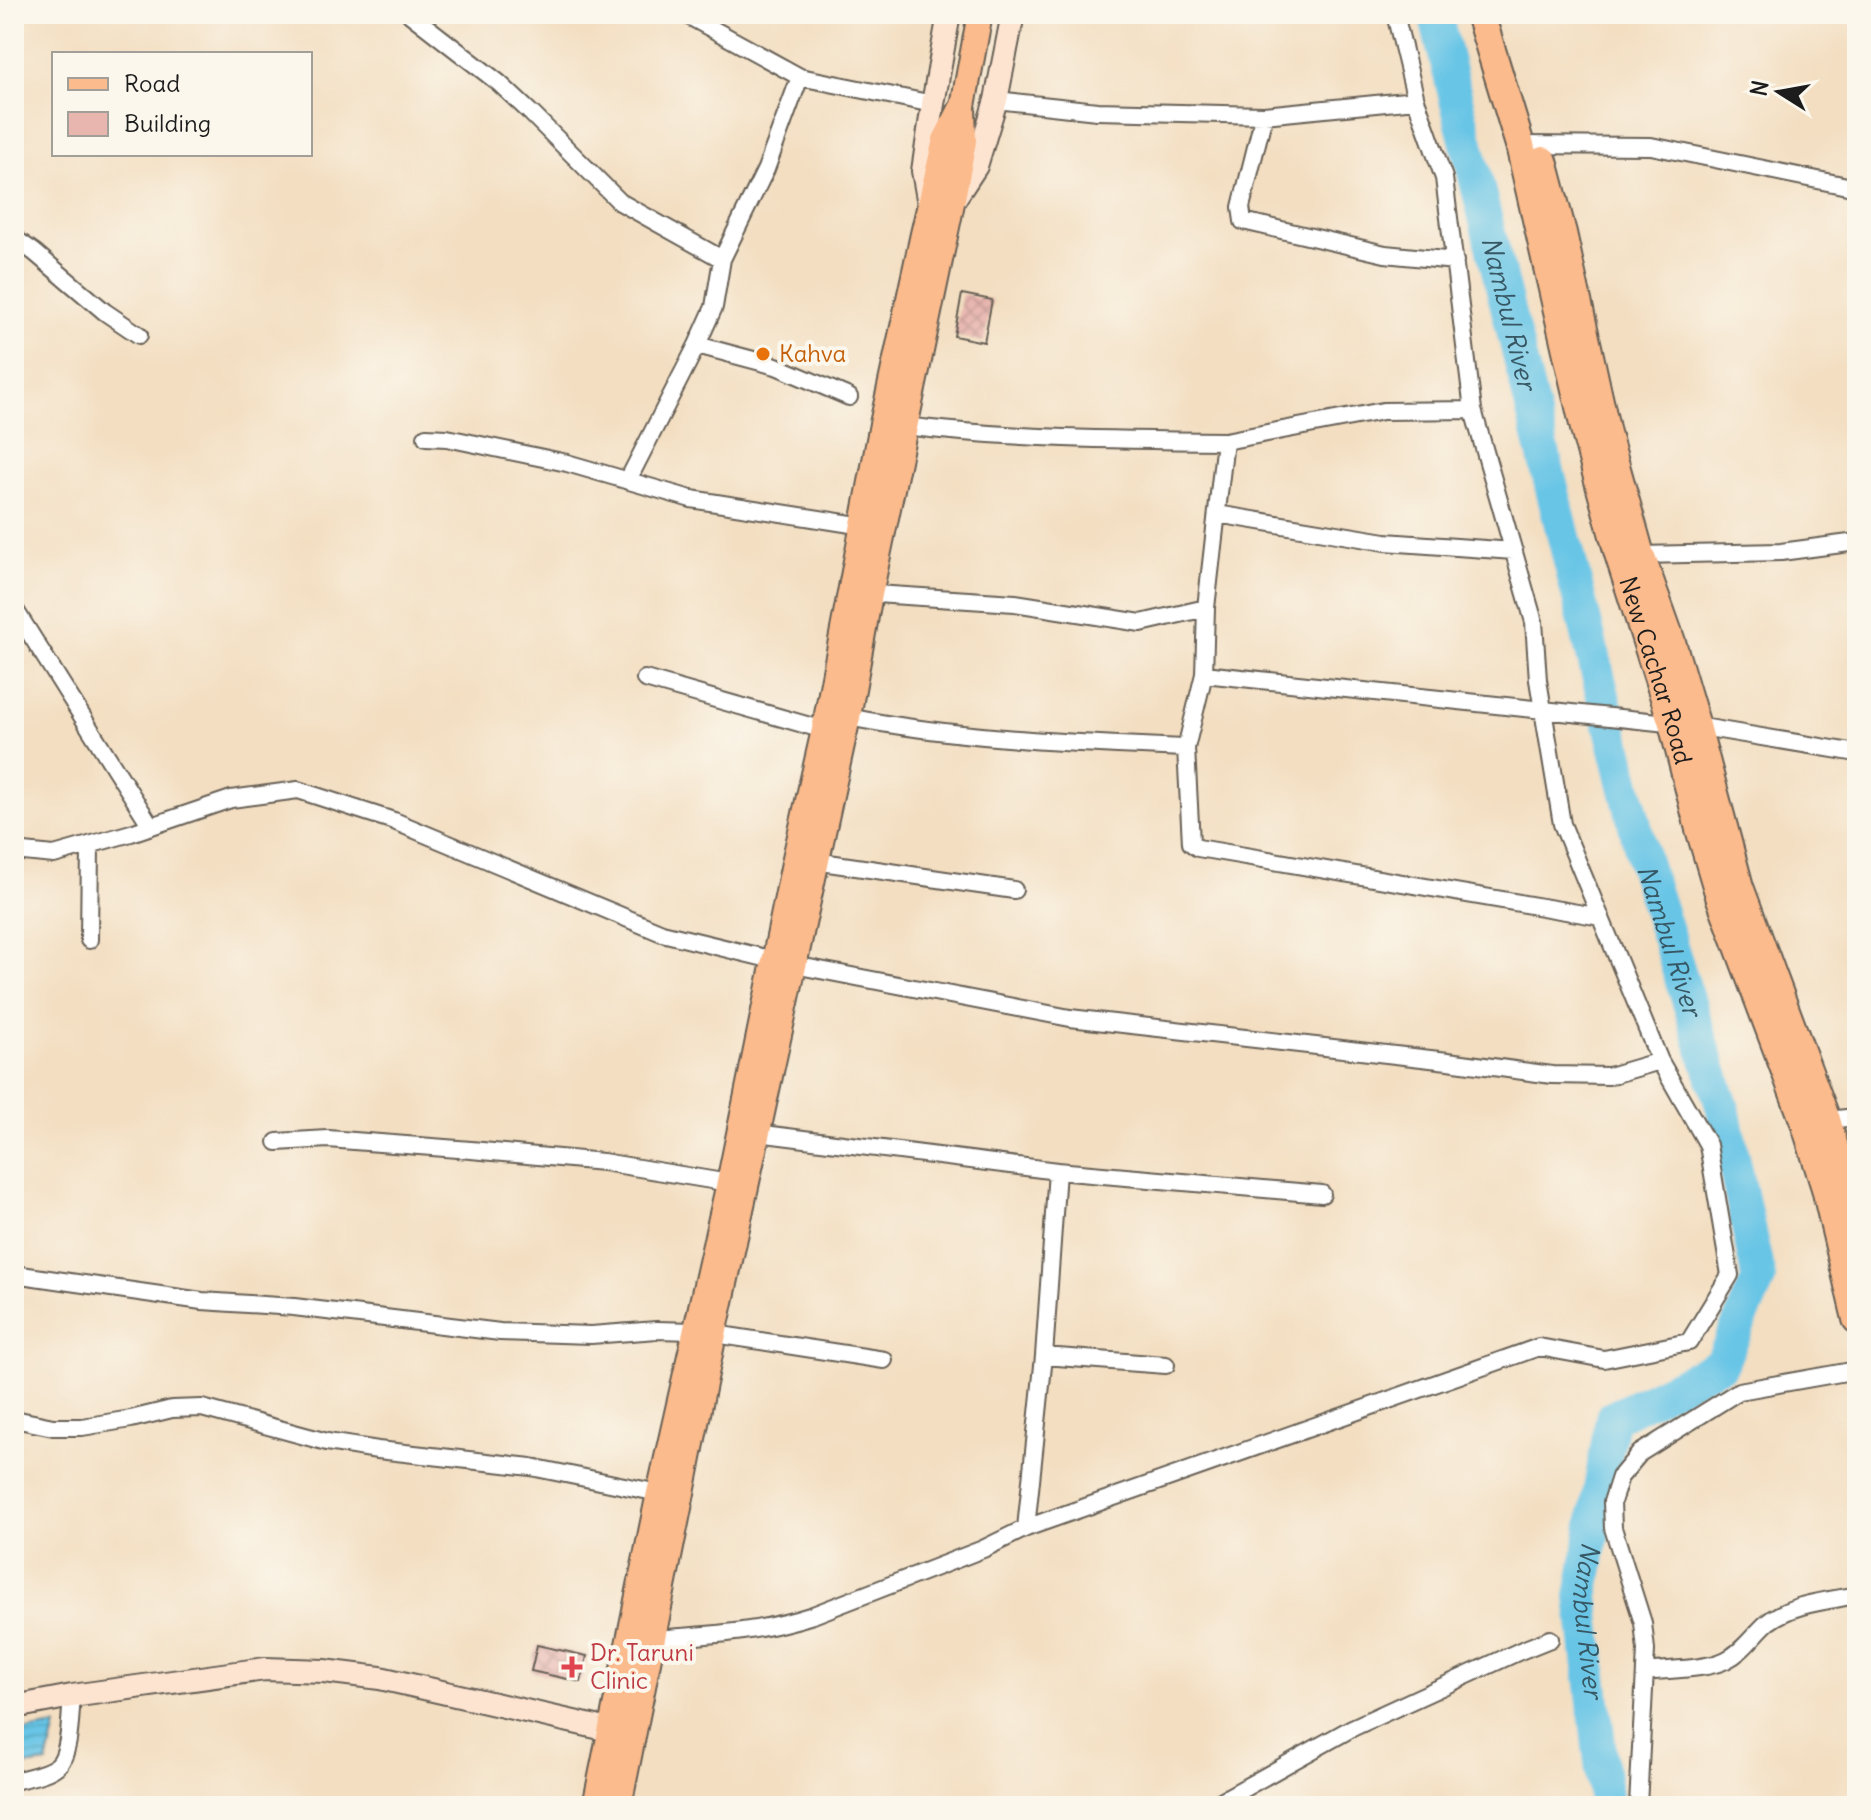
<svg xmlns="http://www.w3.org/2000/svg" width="1871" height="1820" viewBox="0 0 1871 1820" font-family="Delius,sans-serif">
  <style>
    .water { fill: url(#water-rules); stroke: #427081; stroke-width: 2 }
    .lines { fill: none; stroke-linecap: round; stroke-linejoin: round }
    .river { stroke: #67c5e6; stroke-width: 34 }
    .building { fill: url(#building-cross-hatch) }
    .street-casing { stroke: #676056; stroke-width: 20 }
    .secondary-casing { stroke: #676056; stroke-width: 26 }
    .primary-casing { stroke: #676056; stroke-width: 28 }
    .highway-casing { stroke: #676056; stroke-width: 32 }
    .street { stroke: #fff; stroke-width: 16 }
    .secondary { stroke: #fde4d1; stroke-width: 22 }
    .primary { stroke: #fbbb8c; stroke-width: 24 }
    .highway { stroke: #fbbb8c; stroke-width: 28 }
    .food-dot { fill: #e8710a; stroke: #fbf7ec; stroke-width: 3 }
    .health-dot { fill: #e0444e; stroke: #fbf7ec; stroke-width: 3 }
    .labels { text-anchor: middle; stroke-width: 8; stroke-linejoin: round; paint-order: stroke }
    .food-label { font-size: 24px; fill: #c56008; stroke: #fbf7ec; text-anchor: start }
    .street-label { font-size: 24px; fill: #1c1c1c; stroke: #fbf7ec }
    .health-label { font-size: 24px; fill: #be3a42; stroke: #fbf7ec; text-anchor: start }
    .water-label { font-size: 26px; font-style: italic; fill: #365763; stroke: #fbf7ec }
  </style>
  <defs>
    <pattern id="water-rules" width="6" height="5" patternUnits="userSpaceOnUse" patternTransform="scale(2)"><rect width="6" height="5" fill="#67c5e6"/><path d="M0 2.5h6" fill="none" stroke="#59a9c5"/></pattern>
    <pattern id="building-cross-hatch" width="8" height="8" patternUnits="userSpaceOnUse" patternTransform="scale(2)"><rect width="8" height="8" fill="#e8b5af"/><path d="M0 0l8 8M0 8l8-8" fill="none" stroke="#c69b96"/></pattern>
  </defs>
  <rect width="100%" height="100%" fill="#fbf7ec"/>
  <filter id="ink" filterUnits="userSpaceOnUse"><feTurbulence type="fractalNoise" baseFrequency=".0125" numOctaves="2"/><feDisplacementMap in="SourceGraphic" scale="16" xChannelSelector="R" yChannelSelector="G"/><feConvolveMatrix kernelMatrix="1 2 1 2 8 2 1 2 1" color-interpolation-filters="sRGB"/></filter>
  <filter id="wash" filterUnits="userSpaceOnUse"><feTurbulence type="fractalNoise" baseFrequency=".006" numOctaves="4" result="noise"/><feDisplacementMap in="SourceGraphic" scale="32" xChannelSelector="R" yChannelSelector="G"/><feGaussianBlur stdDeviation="1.8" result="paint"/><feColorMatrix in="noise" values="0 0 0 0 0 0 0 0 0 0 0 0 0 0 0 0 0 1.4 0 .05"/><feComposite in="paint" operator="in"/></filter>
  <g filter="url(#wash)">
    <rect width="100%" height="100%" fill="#f3dec1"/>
    <path class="water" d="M56,1726L47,1763L14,1767V1733Z"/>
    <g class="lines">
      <path class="river" id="s1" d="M1435,14L1644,862L1723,1109L1759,1279L1721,1364L1612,1418L1582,1597L1606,1806"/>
    </g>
    <g id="blocks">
      <path class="building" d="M962,294L992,300L984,342L954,336Z
        M537,1645L587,1656L581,1682L531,1671Z"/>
    </g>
  </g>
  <g filter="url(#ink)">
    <use href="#blocks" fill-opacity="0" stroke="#676056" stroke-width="2"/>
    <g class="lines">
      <g class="street-casing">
        <path id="street" d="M410,14L499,83L532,114L620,202L722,259
          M685,14L800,77L933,104
          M1395,14L1416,100
          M996,100L1097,111L1264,115L1416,100L1444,178L1473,410
          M1264,115L1241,207L1243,221L1385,254L1455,261
          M1520,145L1651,146L1857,188
          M14,238L34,252L105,312L139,335
          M697,345L776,366L849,397
          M426,437L447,438L567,463L691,499L864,526
          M1225,441L1383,411L1473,410L1534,622L1538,680L1543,710L1696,726L1857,753
          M628,480L697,345L714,307L722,259L766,169L800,77
          M1217,514L1385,542L1514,551
          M1640,555L1781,552L1857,542
          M860,593L1015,603L1141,623L1206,608L1225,441C1118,440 1011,439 904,426
          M14,608L151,826
          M1204,674L1206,608
          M645,679L824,730
          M1186,748L1191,843L1198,848L1601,917
          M14,851L54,855L131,833L231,799L298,790L394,821L662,933L794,965L1070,1018L1448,1061L1552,1075L1609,1076L1660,1061
          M808,860L1014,890
          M89,940L90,845
          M1826,1120L1857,1117
          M749,1132L1057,1171
          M277,1142L328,1139L471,1150L603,1162L729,1183
          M14,1274L202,1301L294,1307L500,1332L591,1335L657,1330L695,1331L884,1360
          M1044,1356L1166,1365
          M14,1419L53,1427H82L131,1419L172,1409L202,1408L327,1442L378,1450L531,1467L659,1493
          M1026,1528L1044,1356L1057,1171L1322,1194
          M652,1639C710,1635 757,1633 813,1615L983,1549L1026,1528L1539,1347L1604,1359L1689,1342L1730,1275L1708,1145L1660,1061L1562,824L1543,710L1204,674L1186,748C1073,743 959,739 848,717
          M1646,1672C1670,1669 1705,1670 1726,1660C1744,1651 1754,1634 1768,1622C1793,1603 1827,1601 1857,1595
          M14,1781C28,1777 46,1775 57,1766C71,1755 70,1713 72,1696
          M1212,1806L1352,1728L1520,1651L1550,1639
          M1638,1806L1646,1650L1643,1623L1613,1528L1612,1502L1620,1477L1640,1453L1739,1391L1857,1370"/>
      </g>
      <g class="secondary-casing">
        <path id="secondary" d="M953,201L976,166L996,100L1013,14
          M929,204L923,171L933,104L949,14
          M14,1707L72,1696L265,1669L324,1671L380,1678L627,1734"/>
      </g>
      <g class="primary-casing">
        <path id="primary" d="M595,1806L659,1493L729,1183L795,858L824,730L882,424L923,234L945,140L961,109
          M619,1806L714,1334L848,717L870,594L952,203L964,141L963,106L980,14"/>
      </g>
      <g class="highway-casing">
        <g id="highway">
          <path id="s2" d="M1480,14L1520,145L1586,433L1619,554L1673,723L1700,829L1720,896L1805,1122L1826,1188L1857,1319"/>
          <path d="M1543,161L1562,233L1606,433L1640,555L1671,642L1696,726L1739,887L1826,1120L1857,1226"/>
        </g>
      </g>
      <use href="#street" class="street"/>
      <use href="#secondary" class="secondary"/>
      <use href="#primary" class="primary"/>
      <use href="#highway" class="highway"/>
    </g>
  </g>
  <circle class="food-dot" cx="763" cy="354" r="8"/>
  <path class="health-dot" d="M568 1655h8v8h8v8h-8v8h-8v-8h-8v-8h8z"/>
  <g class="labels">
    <g class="food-label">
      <text x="779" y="362">Kahva</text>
    </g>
    <g class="street-label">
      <text dy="8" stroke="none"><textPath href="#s2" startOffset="680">New Cachar Road</textPath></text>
    </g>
    <g class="health-label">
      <text x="590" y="1661">Dr. Taruni<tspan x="590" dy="28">Clinic</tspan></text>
    </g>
    <g class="water-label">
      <text dy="9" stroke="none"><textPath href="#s1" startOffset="308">Nambul River</textPath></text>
      <text dy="9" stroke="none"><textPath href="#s1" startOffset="956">Nambul River</textPath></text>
      <text dy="9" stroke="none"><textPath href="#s1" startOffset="1726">Nambul River</textPath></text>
    </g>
  </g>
  <rect width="1871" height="1820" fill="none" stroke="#fbf7ec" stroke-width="48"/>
  <rect x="52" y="52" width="260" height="104" fill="#fbf7ec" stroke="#a29f99" stroke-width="2"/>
  <rect x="68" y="78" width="40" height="12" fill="#fbbb8c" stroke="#a29f99" stroke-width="2"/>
  <text x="124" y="92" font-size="24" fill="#1c1c1c">Road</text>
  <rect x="68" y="112" width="40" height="24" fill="#e8b5af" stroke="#a29f99" stroke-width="2"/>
  <text x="124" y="132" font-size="24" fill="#1c1c1c">Building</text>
  <g transform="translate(1779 92) rotate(281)" stroke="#fbf7ec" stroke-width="6" paint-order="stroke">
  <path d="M0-6L14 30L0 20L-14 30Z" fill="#1c1c1c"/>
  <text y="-12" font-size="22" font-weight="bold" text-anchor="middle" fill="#1c1c1c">N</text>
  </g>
</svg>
